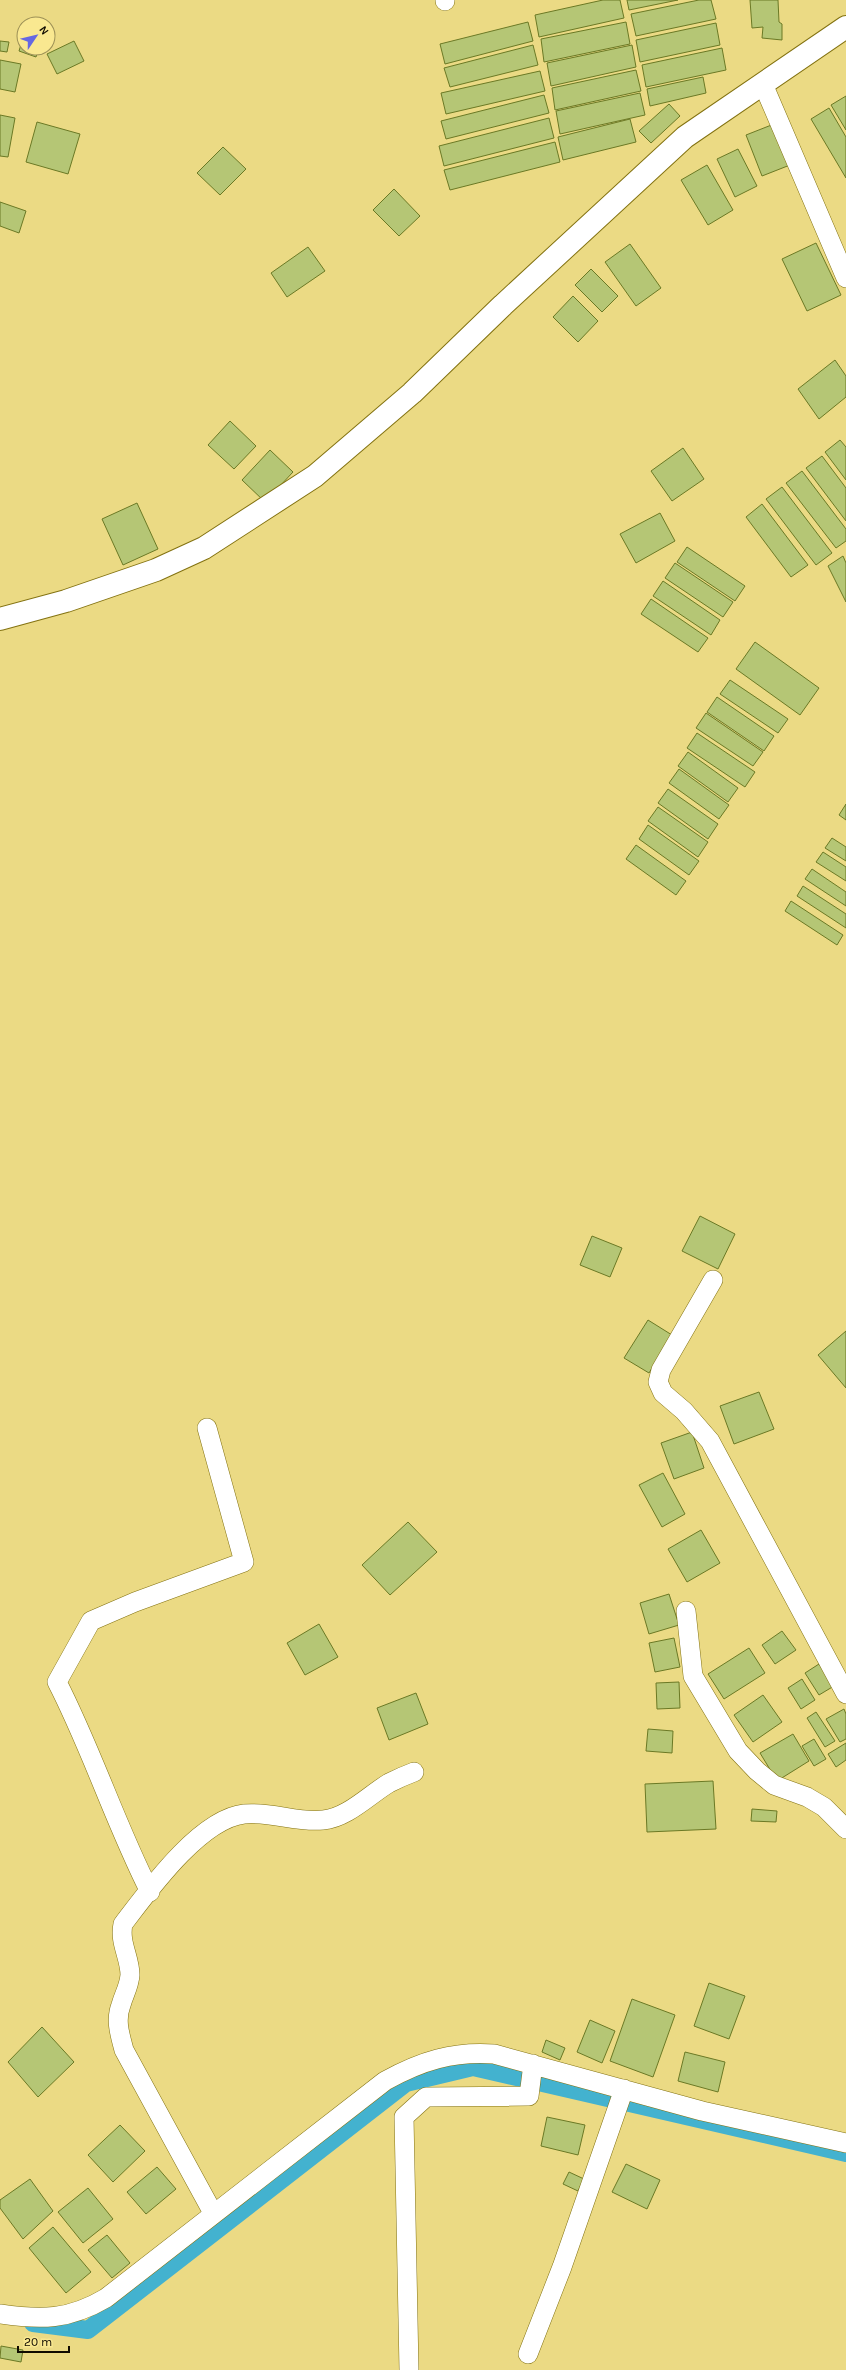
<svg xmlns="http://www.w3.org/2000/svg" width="846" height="2370" viewBox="0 0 846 2370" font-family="Karla,sans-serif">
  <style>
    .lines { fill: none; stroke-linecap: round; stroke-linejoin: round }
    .canal { stroke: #43b2cf; stroke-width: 18 }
    .building { fill: #b5c675; stroke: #6b7925 }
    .minor-casing { stroke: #837211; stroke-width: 20 }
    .tertiary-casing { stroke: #837211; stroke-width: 24 }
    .minor { stroke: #fff; stroke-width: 19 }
    .tertiary { stroke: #fff; stroke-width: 22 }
  </style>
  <rect width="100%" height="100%" fill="#ebda84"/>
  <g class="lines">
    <path class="canal" d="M33,2323L88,2330L406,2083L473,2067L846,2153"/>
  </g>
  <path class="building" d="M603,0H620L624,18L539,37L535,15Z
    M627,0H678L629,10Z
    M699,0H711L716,19L636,36L631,14Z
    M750,0H778L779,22L782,24V40L762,38L763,27L752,28Z
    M528,22L533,41L445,64L440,44Z
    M626,22L630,44L544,62L541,39Z
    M716,23L720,45L640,62L636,40Z
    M23,38L24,48H39L36,57L19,51Z
    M0,41L9,42L7,52L0,51Z
    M74,41L84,61L57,74L47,54Z
    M533,45L538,65L450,87L444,68Z
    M632,45L636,67L551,86L547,63Z
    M722,48L726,70L646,87L642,65Z
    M0,60L21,64L15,92L0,89Z
    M636,70L641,91L555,110L552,88Z
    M540,71L545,91L446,114L441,93Z
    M703,77L706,93L650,106L647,89Z
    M640,93L645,115L560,134L556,111Z
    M544,95L549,113L446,139L441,121Z
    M846,96V130L831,105Z
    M669,104L680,116L651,143L639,131Z
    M829,108L846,137V178L811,119Z
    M0,115L15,118L8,157L0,156Z
    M549,118L554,138L444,166L439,146Z
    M630,119L636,142L563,160L558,137Z
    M37,122L80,134L68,174L26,162Z
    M774,124L790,165L762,176L746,135Z
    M555,142L560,162L450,190L444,170Z
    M223,147L246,169L220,195L197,173Z
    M738,149L757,186L735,197L717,159Z
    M707,165L733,210L708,225L681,180Z
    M394,189L420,216L399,236L373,210Z
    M0,202L26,211L19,233L0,226Z
    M816,243L841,295L807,311L782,259Z
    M630,244L661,288L636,306L605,262Z
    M308,247L325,271L287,297L271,273Z
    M591,269L618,296L602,312L575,285Z
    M573,296L598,321L578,342L553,317Z
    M835,360L846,376V397L819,419L798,389Z
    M230,421L256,446L234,469L208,445Z
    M840,440L846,447V480L825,452Z
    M683,448L704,479L672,501L651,471Z
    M270,450L293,472L265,502L242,480Z
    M822,456L846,488V521L806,468Z
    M802,471L846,529V541L836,548L786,483Z
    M782,487L832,553L816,565L766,499Z
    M137,503L158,549L123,565L102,519Z
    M762,504L808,565L791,577L746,517Z
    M660,513L675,541L636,563L620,534Z
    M687,547L745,586L735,601L677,562Z
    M843,556L846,563V602L828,566Z
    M675,563L733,602L723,617L665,578Z
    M663,581L720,620L711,635L653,596Z
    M651,599L708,638L698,652L641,614Z
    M755,642L819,688L800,715L736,669Z
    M730,680L788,719L778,733L720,694Z
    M717,697L774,736L764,751L707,712Z
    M706,713L763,752L753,766L696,728Z
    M697,733L755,772L745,787L687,748Z
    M688,752L738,788L728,802L678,766Z
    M679,769L729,805L719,819L669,783Z
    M668,789L718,824L708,839L658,803Z
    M846,804V820L839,815Z
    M658,807L708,842L698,857L648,821Z
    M648,825L699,861L689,875L639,839Z
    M832,838L846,847V861L825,848Z
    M636,845L686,881L676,895L626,859Z
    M823,852L846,867V881L816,862Z
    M812,869L846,892V906L805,879Z
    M803,886L846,914V928L797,896Z
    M791,901L843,935L837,945L785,911Z
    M700,1216L735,1234L718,1269L682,1251Z
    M592,1236L622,1248L610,1277L580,1265Z
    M648,1320L672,1335L649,1373L624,1358Z
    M846,1331V1388L818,1355Z
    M759,1392L774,1429L734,1444L720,1406Z
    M692,1432L704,1468L674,1479L661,1443Z
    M663,1473L685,1514L662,1527L639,1485Z
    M408,1522L437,1552L390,1595L362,1565Z
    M701,1530L720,1563L687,1582L668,1549Z
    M669,1594L679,1625L649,1634L640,1603Z
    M319,1624L338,1657L305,1675L287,1643Z
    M782,1631L796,1650L775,1664L762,1645Z
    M674,1638L680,1667L655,1672L649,1643Z
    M749,1648L765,1673L724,1699L708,1674Z
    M819,1664L834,1686L819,1695L805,1673Z
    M802,1679L815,1700L801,1709L788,1688Z
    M679,1682L680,1708L657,1709L656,1683Z
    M416,1693L428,1724L389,1740L377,1708Z
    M763,1695L782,1722L753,1742L734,1715Z
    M844,1709L846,1714V1739L840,1742L826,1719Z
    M816,1712L835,1741L825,1747L807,1718Z
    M648,1729L673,1731L672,1753L646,1751Z
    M793,1734L809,1761L777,1781L760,1753Z
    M814,1739L826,1759L814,1766L802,1746Z
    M846,1743V1760L836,1767L828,1754Z
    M713,1781L716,1829L647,1832L645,1784Z
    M752,1809L777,1811L776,1822L751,1821Z
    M709,1983L745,1996L729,2039L694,2026Z
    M632,1999L675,2015L653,2077L610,2061Z
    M590,2020L615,2031L602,2063L577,2052Z
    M42,2027L74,2062L38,2097L8,2062Z
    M546,2040L565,2048L560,2060L542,2052Z
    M685,2052L725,2062L718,2092L678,2081Z
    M547,2117L585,2125L578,2155L541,2146Z
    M120,2125L145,2151L113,2182L88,2155Z
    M626,2164L660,2180L647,2209L612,2192Z
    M157,2167L176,2189L146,2214L127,2192Z
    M569,2172L584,2179L578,2191L563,2184Z
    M30,2179L53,2211L23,2239L0,2208V2200Z
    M88,2188L113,2219L83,2243L58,2212Z
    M53,2227L91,2272L66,2293L29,2248Z
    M107,2235L130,2263L112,2278L88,2250Z
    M1,2346L23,2350L21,2362L0,2358Z"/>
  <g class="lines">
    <g class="minor-casing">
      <path id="minor" d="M445,1V0
        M763,84L846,278
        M713,1280L661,1370L658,1382L663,1393L684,1411L710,1441L846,1694
        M686,1611L693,1676L738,1751L757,1771L774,1785L807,1797L824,1807L846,1829
        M150,1892C115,1823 92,1750 57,1682L91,1621L135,1602L244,1562L207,1428
        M213,2213L124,2050C120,2035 115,2020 121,2005C124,1994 129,1987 130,1975C130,1957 119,1943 123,1924C149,1890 200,1819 244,1814C271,1811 297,1823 323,1820C347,1818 369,1795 389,1783C397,1779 406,1775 414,1772
        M0,2314C41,2320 69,2320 106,2298L385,2081C421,2061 453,2051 494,2054L702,2111L846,2143
        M528,2354L562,2267L624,2089
        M409,2370L404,2117L426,2097L529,2096L533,2064"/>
    </g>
    <g class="tertiary-casing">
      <path id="tertiary" d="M0,619L66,601L156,570L204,548L315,476L412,393L503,305L685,137L846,27"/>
    </g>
    <use href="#minor" class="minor"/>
    <use href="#tertiary" class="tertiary"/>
  </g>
  <g transform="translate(36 36) rotate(55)"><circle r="19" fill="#f9e890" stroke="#9c9056"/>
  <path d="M0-3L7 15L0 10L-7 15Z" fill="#6668e1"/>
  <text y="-6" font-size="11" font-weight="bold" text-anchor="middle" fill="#100b00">N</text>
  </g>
  <path d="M18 2346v6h51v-6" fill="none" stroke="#100b00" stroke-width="2"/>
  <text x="24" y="2346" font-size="12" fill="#100b00" stroke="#f9e890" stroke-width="3" paint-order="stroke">20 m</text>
</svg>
